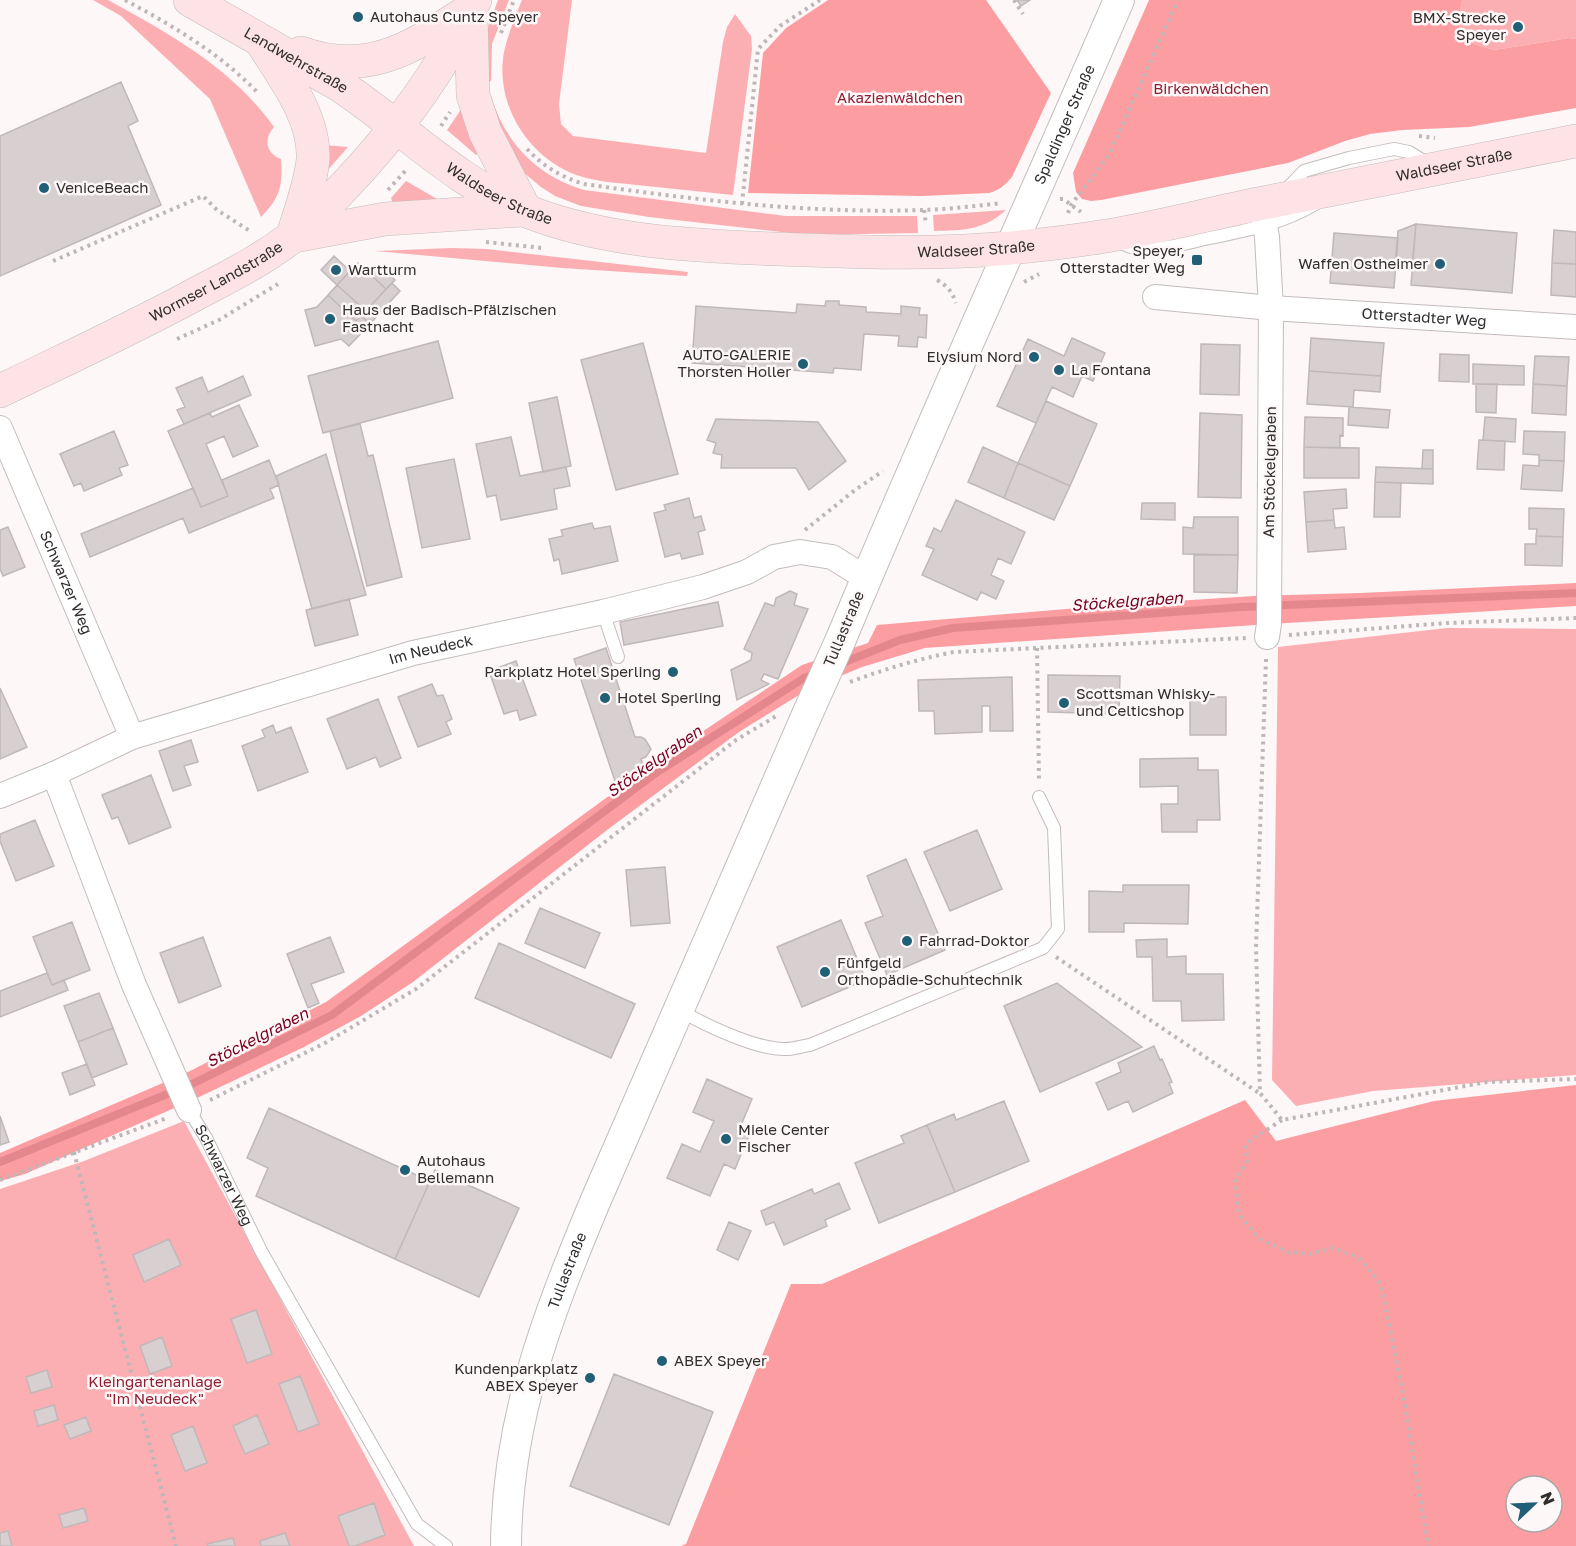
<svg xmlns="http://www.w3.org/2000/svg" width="1576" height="1546" viewBox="0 0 1576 1546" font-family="'Golos Text',sans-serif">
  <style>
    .green { fill: #fcafb3 }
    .forest { fill: #fc9da2; fill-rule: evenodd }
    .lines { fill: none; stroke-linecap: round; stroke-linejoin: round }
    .stream { stroke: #e4878c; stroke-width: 8 }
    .building { fill: #d8cfd0; stroke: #c0b8b8; stroke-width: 1.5 }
    .service-casing { stroke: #c4bcbc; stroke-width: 14 }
    .minor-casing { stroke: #c4bcbc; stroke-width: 26 }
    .tertiary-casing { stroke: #c4bcbc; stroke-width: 32 }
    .secondary-casing { stroke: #c4bcbc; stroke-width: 34 }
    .path { stroke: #bdb7b7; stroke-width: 4; stroke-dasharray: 3 4.5; stroke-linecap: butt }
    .service { stroke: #fff; stroke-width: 12 }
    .minor { stroke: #fff; stroke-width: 24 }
    .tertiary { stroke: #fff; stroke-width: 30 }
    .secondary { stroke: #fde3e5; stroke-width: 33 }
    .tertiary-bridge-casing { stroke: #c4bcbc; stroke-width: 32; stroke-linecap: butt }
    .tertiary-bridge { stroke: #fff; stroke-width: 30 }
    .poi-dot { fill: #215f76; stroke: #fef7f7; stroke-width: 2 }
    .labels { text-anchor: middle; stroke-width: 5; stroke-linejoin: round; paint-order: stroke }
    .poi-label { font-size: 15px; fill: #312e2e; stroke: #fef7f7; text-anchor: start }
    .street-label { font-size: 15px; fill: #312e2e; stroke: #fef7f7 }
    .park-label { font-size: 15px; fill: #8d1f33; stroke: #fef7f7 }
    .water-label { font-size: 16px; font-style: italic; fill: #760020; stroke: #fef7f7 }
  </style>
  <rect width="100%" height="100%" fill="#fef7f7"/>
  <path class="green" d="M93,0H108C170,34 232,68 274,127C263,139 266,153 281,159C283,186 280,198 261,217L210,99L121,16Z
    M498,0H509L492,44L491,81L481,84L486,32Z
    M522,0H572L559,104L561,124L573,136L706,153L723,42L727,27L735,14L751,36L752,49L733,195C701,192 669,188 637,185C619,183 600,182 583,177C531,162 494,106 504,52C508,34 515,17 522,0Z
    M1462,0H1576V39L1569,38L1494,50L1474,44L1462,34L1458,21Z
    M491,96C505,143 537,176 584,190L786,216H917L918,233L807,235L649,217L581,206L555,196L541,187L517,167L482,99Z
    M462,108L480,150L476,155L447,130Z
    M324,145L348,147L320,179Z
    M406,181L437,199L432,206H394L391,198Z
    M1006,210C982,231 964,230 934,231L933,215Z
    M451,248L487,249L688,272L687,276L562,268L375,251Z
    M1447,628L1576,629V1075L1373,1091L1296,1106L1272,1080L1278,647Z
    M184,1121L414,1546H0V1189L84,1161Z"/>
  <path class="forest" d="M828,0H986L1051,93L1012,177C1005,185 1000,190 989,193L922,196L748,193L763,53L786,28Z
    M1149,0H1462L1458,21L1462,34L1474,44L1494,50L1569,38L1576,39V108L1469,127L1402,130L1370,134L1345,141L1288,163L1101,200L1091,201L1082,199L1076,192L1073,173Z
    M1576,583V606L1255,625L925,648L862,667L807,690L739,732L607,830L413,982L361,1016L304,1047L197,1098L25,1174L0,1181V1153L186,1073L326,1002L639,774L802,665L868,643L877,625L1113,605L1254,596L1360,593Z
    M1576,1085V1546H681L686,1544L791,1284H822L1245,1100L1276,1141L1434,1101ZM1516,1486H1552V1522H1516Z"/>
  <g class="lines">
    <path class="stream" d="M840,664L900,640L953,628L1242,607L1576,593
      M0,1162L192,1084L332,1015L653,775L804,678L815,674"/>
  </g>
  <path class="building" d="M1017,0H1030L1021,6Z
    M121,82L138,121L128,126L161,205L0,276V136Z
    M1416,224L1412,266L1395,265L1398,231Z
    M1416,224L1517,233L1512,293L1411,285Z
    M1554,230L1576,232V264L1552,263Z
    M1334,233L1398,238L1394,288L1330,283Z
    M334,256L350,271L337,285L321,270Z
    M358,263L386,289L366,311L337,285Z
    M1552,263L1576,264V297L1551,295Z
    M378,264L395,280L386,289L370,274Z
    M392,283L400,291L370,324L361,316Z
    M337,285L366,311L356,321L328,295Z
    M328,295L356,321L361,316L370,324L349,346L341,339L315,346L305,310L317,307Z
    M826,301H839V305L866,307V312L901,314V306L920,308L919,315H927L926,338L918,337L917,347L898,346L899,336L864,334L861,370L834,368L833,373L692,363L696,306L796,313L797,304L825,306Z
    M1072,338L1105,353L1093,381L1082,376L1073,397L1052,387L1036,423L997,406L1028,339L1064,356Z
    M1311,338L1384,343L1381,376L1309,371Z
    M438,341L453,398L323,433L308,376Z
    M643,343L678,474L616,490L581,360Z
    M1201,344L1240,345L1239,395L1200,394Z
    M1440,354L1469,355V382L1439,381Z
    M1535,356L1569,357L1567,386L1533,384Z
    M1473,364L1524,366V385L1473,384Z
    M1309,371L1381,376L1380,392L1354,390L1353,407L1307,404Z
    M243,376L251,395L184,424L177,410L185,407L176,388L202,377L208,392Z
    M1476,384H1497L1496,413L1476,412Z
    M1533,384L1567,386L1566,415L1532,413Z
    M557,397L571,466L543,472L529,403Z
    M1046,401L1097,424L1070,486L1018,463Z
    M239,405L258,446L233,457L224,436L206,444L228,496L201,507L168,431L210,413L212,417Z
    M1349,407L1390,410L1388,428L1348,425Z
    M1200,413L1242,415L1241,498L1198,497Z
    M1305,417L1343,418V436L1340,435V448L1304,447Z
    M1485,417L1516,419L1515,442L1483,440Z
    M716,419L818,422L846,461L809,490L796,468H721L722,455L713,453L716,443L707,440Z
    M360,424L368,456L373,455L402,577L367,586L330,431Z
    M114,431L128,465L119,468L122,475L84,491L81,483L74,486L60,454Z
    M1524,431L1565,432L1564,461L1539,460V455L1523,454Z
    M511,437L520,476L566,467L570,486L554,489L557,509L501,520L496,495L487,497L476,444Z
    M1479,440L1505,441L1504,470L1477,469Z
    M983,447L1018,463L1004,498L968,482Z
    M1304,447L1359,448V478H1304Z
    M1423,450H1433V469H1422Z
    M326,454L366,595L312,609L276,476Z
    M454,459L470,539L422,548L406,468Z
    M269,460L279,485L270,489L274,498L189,533L183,518L90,557L81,534L193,488L201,507L228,496L222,480Z
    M1539,460L1564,461L1562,491L1521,489L1523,465L1539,466Z
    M1018,463L1070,486L1054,520L1004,498Z
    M1376,467L1433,469V484L1375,482Z
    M1375,482L1401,483L1400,517H1374Z
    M1346,489L1347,508L1333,509L1334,520L1306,522L1304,492Z
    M689,498L694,518L701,516L705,530L698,532L703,554L682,559L680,553L665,557L654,513L666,510L664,505Z
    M956,500L1025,532L1011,564L998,558L991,575L1004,581L996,599L981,592L977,600L922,575L934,549L926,546L934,528L941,532Z
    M1142,503H1175V520L1141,519Z
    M1529,508L1564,509L1563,537L1536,536L1537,529H1529Z
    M1194,517H1238V555L1183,554V527L1193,528Z
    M1334,520L1335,528L1344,527L1346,549L1308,552L1306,522Z
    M592,523L594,529L610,526L618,561L562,574L559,559L554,561L549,539L563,536L561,530Z
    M8,527L25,567L3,576L0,569V530Z
    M1536,536L1563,537L1562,566L1525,565V544H1536Z
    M1194,555H1238L1237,593L1194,592Z
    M790,591L797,594L794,605L808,609L778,679L764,674L761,680L769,684L737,700L731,670L751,660L752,653L744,649L765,603L774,606L776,598Z
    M349,599L358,635L315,646L306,610Z
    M718,602L723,626L624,645L620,622Z
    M606,648L635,737H641L645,739L651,749L646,757L641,759L644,767L617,787L574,659Z
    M516,661L536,715L520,720L517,710L504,714L489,671Z
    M1048,675L1120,676L1119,714L1048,712Z
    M1012,677L1013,731H990V706H982V732L935,734L934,711H919L918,680Z
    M432,684L437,696L443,695L452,719L446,722L451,734L418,747L398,697Z
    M0,688L27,747L0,759Z
    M1190,697H1226V735H1190Z
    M378,699L401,758L380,767L376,757L347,769L327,719Z
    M273,725L276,733L291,727L308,772L258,791L242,746L265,737L262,730Z
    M191,740L198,762L184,766L191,785L173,791L159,751Z
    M1198,758V770H1218L1220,820H1197V832H1162L1161,804H1178V786L1140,787V759Z
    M151,775L171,827L129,844L118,817L112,819L102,795Z
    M35,820L54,866L16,881L0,841V834Z
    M977,830L1002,889L950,911L924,852Z
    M906,859L945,950L887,975L865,923L883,916L867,876Z
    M665,867L670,923L631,926L626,870Z
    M1123,885H1189L1188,924L1124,923V932H1089V891L1123,892Z
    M540,908L600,933L585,968L525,943Z
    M841,920L866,980L802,1007L777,947Z
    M72,922L90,970L52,985L33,937Z
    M203,937L221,986L179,1003L160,953Z
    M330,937L344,972L311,984L319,1003L308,1008L287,954Z
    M1167,939V957L1186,956V974H1223L1224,1020L1182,1021L1181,1001H1153L1152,957H1137L1136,940Z
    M499,943L635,1004L611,1058L475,998Z
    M47,973L52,985L64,980L68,990L0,1017V991Z
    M1057,983L1142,1047L1040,1092L1004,1006Z
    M99,993L113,1028L78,1042L64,1006Z
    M113,1028L127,1064L92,1078L78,1042Z
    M1154,1046L1160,1060L1162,1059L1172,1082L1169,1083L1173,1093L1133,1112L1128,1101L1108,1110L1096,1083L1121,1072L1118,1063Z
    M87,1064L95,1085L70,1095L62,1073Z
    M707,1079L752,1099L739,1130L749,1135L735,1169L724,1164L710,1196L667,1178L682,1144L700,1152L714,1121L693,1112Z
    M1004,1101L1029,1161L955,1192L927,1125L954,1114L956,1120Z
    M269,1108L430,1181L395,1259L256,1196L268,1168L247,1158Z
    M0,1116L9,1142L0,1145Z
    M927,1125L955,1192L879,1223L855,1163L904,1143L901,1136Z
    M435,1170L519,1208L479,1297L395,1259Z
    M839,1183L850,1209L825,1220L827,1226L784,1245L774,1222L766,1225L761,1211L812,1189L814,1194Z
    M729,1222L751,1231L738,1260L717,1250Z
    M169,1239L181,1265L144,1282L133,1255Z
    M256,1310L272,1354L247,1363L231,1319Z
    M162,1337L172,1366L150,1374L140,1346Z
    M47,1370L52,1387L31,1393L26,1377Z
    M614,1374L713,1412L669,1525L570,1486Z
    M300,1376L319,1424L298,1432L279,1384Z
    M54,1405L58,1420L38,1426L34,1411Z
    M257,1415L269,1444L245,1454L233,1426Z
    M86,1417L91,1431L70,1439L64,1425Z
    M193,1426L207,1463L185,1471L171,1435Z
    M374,1503L385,1535L355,1546H349L338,1516Z
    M84,1508L88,1521L63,1528L59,1515Z
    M8,1531L12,1546H0V1533Z
    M285,1533L290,1546H261L260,1541Z
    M233,1538L235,1546H208L207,1544Z"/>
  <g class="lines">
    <g class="service-casing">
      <g id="service">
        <path d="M1285,191L1304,171L1349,158L1394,149L1409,152L1427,163"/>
        <path d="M1119,242C1125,244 1130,248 1136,248C1159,251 1183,244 1205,239C1243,231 1282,224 1315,204"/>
        <path d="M603,612L618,657"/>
        <path d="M679,1010C705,1025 757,1050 786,1049C794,1049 802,1046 810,1045L1043,948L1058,929L1054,828L1039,797"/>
        <path id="s1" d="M189,1110L206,1138L261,1251L417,1524L446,1546"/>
      </g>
    </g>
    <g class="minor-casing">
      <g id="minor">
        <path id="s2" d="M1261,204L1267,237L1271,308L1576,327"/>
        <path d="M1155,297L1271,308L1269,624L1267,637"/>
        <path id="s3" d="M0,428L132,737"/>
        <path d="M54,774L134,985L189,1110"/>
        <path id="s4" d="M0,796L54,774L132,737L413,653L603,612L703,587L747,572L774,557L800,552L832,557L866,578"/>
      </g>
    </g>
    <g class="tertiary-casing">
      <g id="tertiary">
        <path id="s5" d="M841,639C930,425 1027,213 1119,0"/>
        <path id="s6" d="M506,1546C507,1419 547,1317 595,1202L806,717"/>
      </g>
    </g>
    <g class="secondary-casing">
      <g id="secondary">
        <path id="s7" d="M190,0L341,86C404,128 456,183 529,212C606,242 694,246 777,249C855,252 932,255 1010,248C1042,245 1075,241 1106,236C1157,228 1208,214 1258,204C1364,183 1470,162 1576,141"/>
        <path d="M471,13L473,95L485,132L525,210"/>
        <path d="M261,41C282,75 315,116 313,159C311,183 300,212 293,235"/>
        <path d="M301,53C370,78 415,45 470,10"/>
        <path d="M294,236L385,219L522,210"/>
        <path id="s8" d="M0,391C64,360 129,330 192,296C226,278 263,260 293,236C309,222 324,207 339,192C394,135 442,72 475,0"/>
      </g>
    </g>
    <path class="path" d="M125,0C173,26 221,54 259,94
      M1014,0L1023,14
      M501,33L514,0
      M441,126L450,112
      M1419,136L1435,138
      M527,149C543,166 561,177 584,184C696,200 810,214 924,210C950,209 976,206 1002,203
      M388,190L407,169
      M1060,199H1063L1081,212
      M742,204L758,49L780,26L820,0
      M924,210L926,224
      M1068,213L1071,205L1109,155L1178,0
      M486,242L542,248
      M53,261L203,196L217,210L250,231
      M937,280C948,286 952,292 956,303
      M1024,282L1039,274
      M177,339L219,320L278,284
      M805,530L855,490L883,471
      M1289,635L1447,623L1576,618
      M1037,648L1039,781
      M1266,659L1256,947L1260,1093L1282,1120L1487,1082L1576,1079
      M850,682C885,669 918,659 954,652L1246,638
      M1056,957L1259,1093
      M210,1100L325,1043L416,989L736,740L778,715
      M1282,1120L1246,1143L1247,1161L1235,1179L1239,1215L1260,1239L1287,1252L1311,1254L1332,1248L1358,1257L1381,1284L1404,1399L1428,1546
      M74,1152L176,1546
      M0,1180L167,1118"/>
    <use href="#service" class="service"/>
    <use href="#minor" class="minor"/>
    <use href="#tertiary" class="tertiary"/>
    <use href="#secondary" class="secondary"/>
    <g class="tertiary-bridge-casing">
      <path id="tertiary-bridge" d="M806,717L841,639"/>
    </g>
    <use href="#tertiary-bridge" class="tertiary-bridge"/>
  </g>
  <g class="poi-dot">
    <circle cx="358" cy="17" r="6"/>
    <circle cx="1518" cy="27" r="6"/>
    <circle cx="44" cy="188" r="6"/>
    <rect x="1191" y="254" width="12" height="12" rx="3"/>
    <circle cx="1440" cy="264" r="6"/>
    <circle cx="336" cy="270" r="6"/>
    <circle cx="330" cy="319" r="6"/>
    <circle cx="1034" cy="357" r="6"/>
    <circle cx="803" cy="364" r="6"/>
    <circle cx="1059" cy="370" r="6"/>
    <circle cx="673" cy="672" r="6"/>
    <circle cx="605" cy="698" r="6"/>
    <circle cx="1064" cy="703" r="6"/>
    <circle cx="907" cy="941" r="6"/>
    <circle cx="825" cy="972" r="6"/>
    <circle cx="726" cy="1139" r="6"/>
    <circle cx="405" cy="1170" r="6"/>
    <circle cx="662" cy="1361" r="6"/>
    <circle cx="590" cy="1378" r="6"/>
  </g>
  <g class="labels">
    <g class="poi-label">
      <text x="370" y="22">Autohaus Cuntz Speyer</text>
      <text x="1506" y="23" text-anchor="end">BMX-Strecke<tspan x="1506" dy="17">Speyer</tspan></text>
      <text x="56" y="193">VeniceBeach</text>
      <text x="1185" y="256" text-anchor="end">Speyer,<tspan x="1185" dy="17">Otterstadter Weg</tspan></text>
      <text x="1428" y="269" text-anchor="end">Waffen Ostheimer</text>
      <text x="348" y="275">Wartturm</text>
      <text x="342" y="315">Haus der Badisch-Pfälzischen<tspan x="342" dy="17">Fastnacht</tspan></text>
      <text x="791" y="360" text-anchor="end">AUTO-GALERIE<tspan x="791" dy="17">Thorsten Holler</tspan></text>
      <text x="1022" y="362" text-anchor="end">Elysium Nord</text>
      <text x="1071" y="375">La Fontana</text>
      <text x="661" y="677" text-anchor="end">Parkplatz Hotel Sperling</text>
      <text x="1076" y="699">Scottsman Whisky-<tspan x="1076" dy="17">und Celticshop</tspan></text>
      <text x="617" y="703">Hotel Sperling</text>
      <text x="919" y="946">Fahrrad-Doktor</text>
      <text x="837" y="968">Fünfgeld<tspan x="837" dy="17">Orthopädie-Schuhtechnik</tspan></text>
      <text x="738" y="1135">Miele Center<tspan x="738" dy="17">Fischer</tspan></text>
      <text x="417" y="1166">Autohaus<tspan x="417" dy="17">Bellemann</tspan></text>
      <text x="674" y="1366">ABEX Speyer</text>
      <text x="578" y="1374" text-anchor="end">Kundenparkplatz<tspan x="578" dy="17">ABEX Speyer</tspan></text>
    </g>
    <g class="street-label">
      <text dy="5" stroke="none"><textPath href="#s7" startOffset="122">Landwehrstraße</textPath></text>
      <text dy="5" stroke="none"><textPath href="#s5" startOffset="561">Spaldinger Straße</textPath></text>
      <text dy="5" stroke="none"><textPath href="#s7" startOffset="1338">Waldseer Straße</textPath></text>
      <text dy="5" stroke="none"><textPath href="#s7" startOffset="366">Waldseer Straße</textPath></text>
      <text dy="5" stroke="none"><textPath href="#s7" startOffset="852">Waldseer Straße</textPath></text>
      <text dy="5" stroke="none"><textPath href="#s8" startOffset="242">Wormser Landstraße</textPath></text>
      <text dy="5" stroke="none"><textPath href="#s2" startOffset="258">Otterstadter Weg</textPath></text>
      <text transform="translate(1270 472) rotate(-89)" y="5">Am Stöckelgraben</text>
      <text dy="5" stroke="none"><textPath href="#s3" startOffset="168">Schwarzer Weg</textPath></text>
      <text transform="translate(844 629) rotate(-67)" y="5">Tullastraße</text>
      <text dy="5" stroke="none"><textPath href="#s4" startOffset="456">Im Neudeck</textPath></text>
      <text dy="5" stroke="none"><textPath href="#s1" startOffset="74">Schwarzer Weg</textPath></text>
      <text dy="5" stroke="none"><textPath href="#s6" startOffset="284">Tullastraße</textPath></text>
    </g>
    <g class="park-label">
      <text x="1211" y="94">Birkenwäldchen</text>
      <text x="900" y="103">Akazienwäldchen</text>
      <text x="155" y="1387">Kleingartenanlage<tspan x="155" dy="17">"Im Neudeck"</tspan></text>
    </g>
    <g class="water-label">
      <text transform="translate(1127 601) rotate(-4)" y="6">Stöckelgraben</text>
      <text transform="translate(654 761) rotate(-35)" y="6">Stöckelgraben</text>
      <text transform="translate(257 1037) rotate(-27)" y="6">Stöckelgraben</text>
    </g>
  </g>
  <g transform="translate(1534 1504) rotate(67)"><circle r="28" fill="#fef7f7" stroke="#aca7a7" stroke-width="1.5"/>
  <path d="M0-4.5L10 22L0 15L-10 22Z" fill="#215f76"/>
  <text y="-9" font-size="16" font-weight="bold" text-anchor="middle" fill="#312e2e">N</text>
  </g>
</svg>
